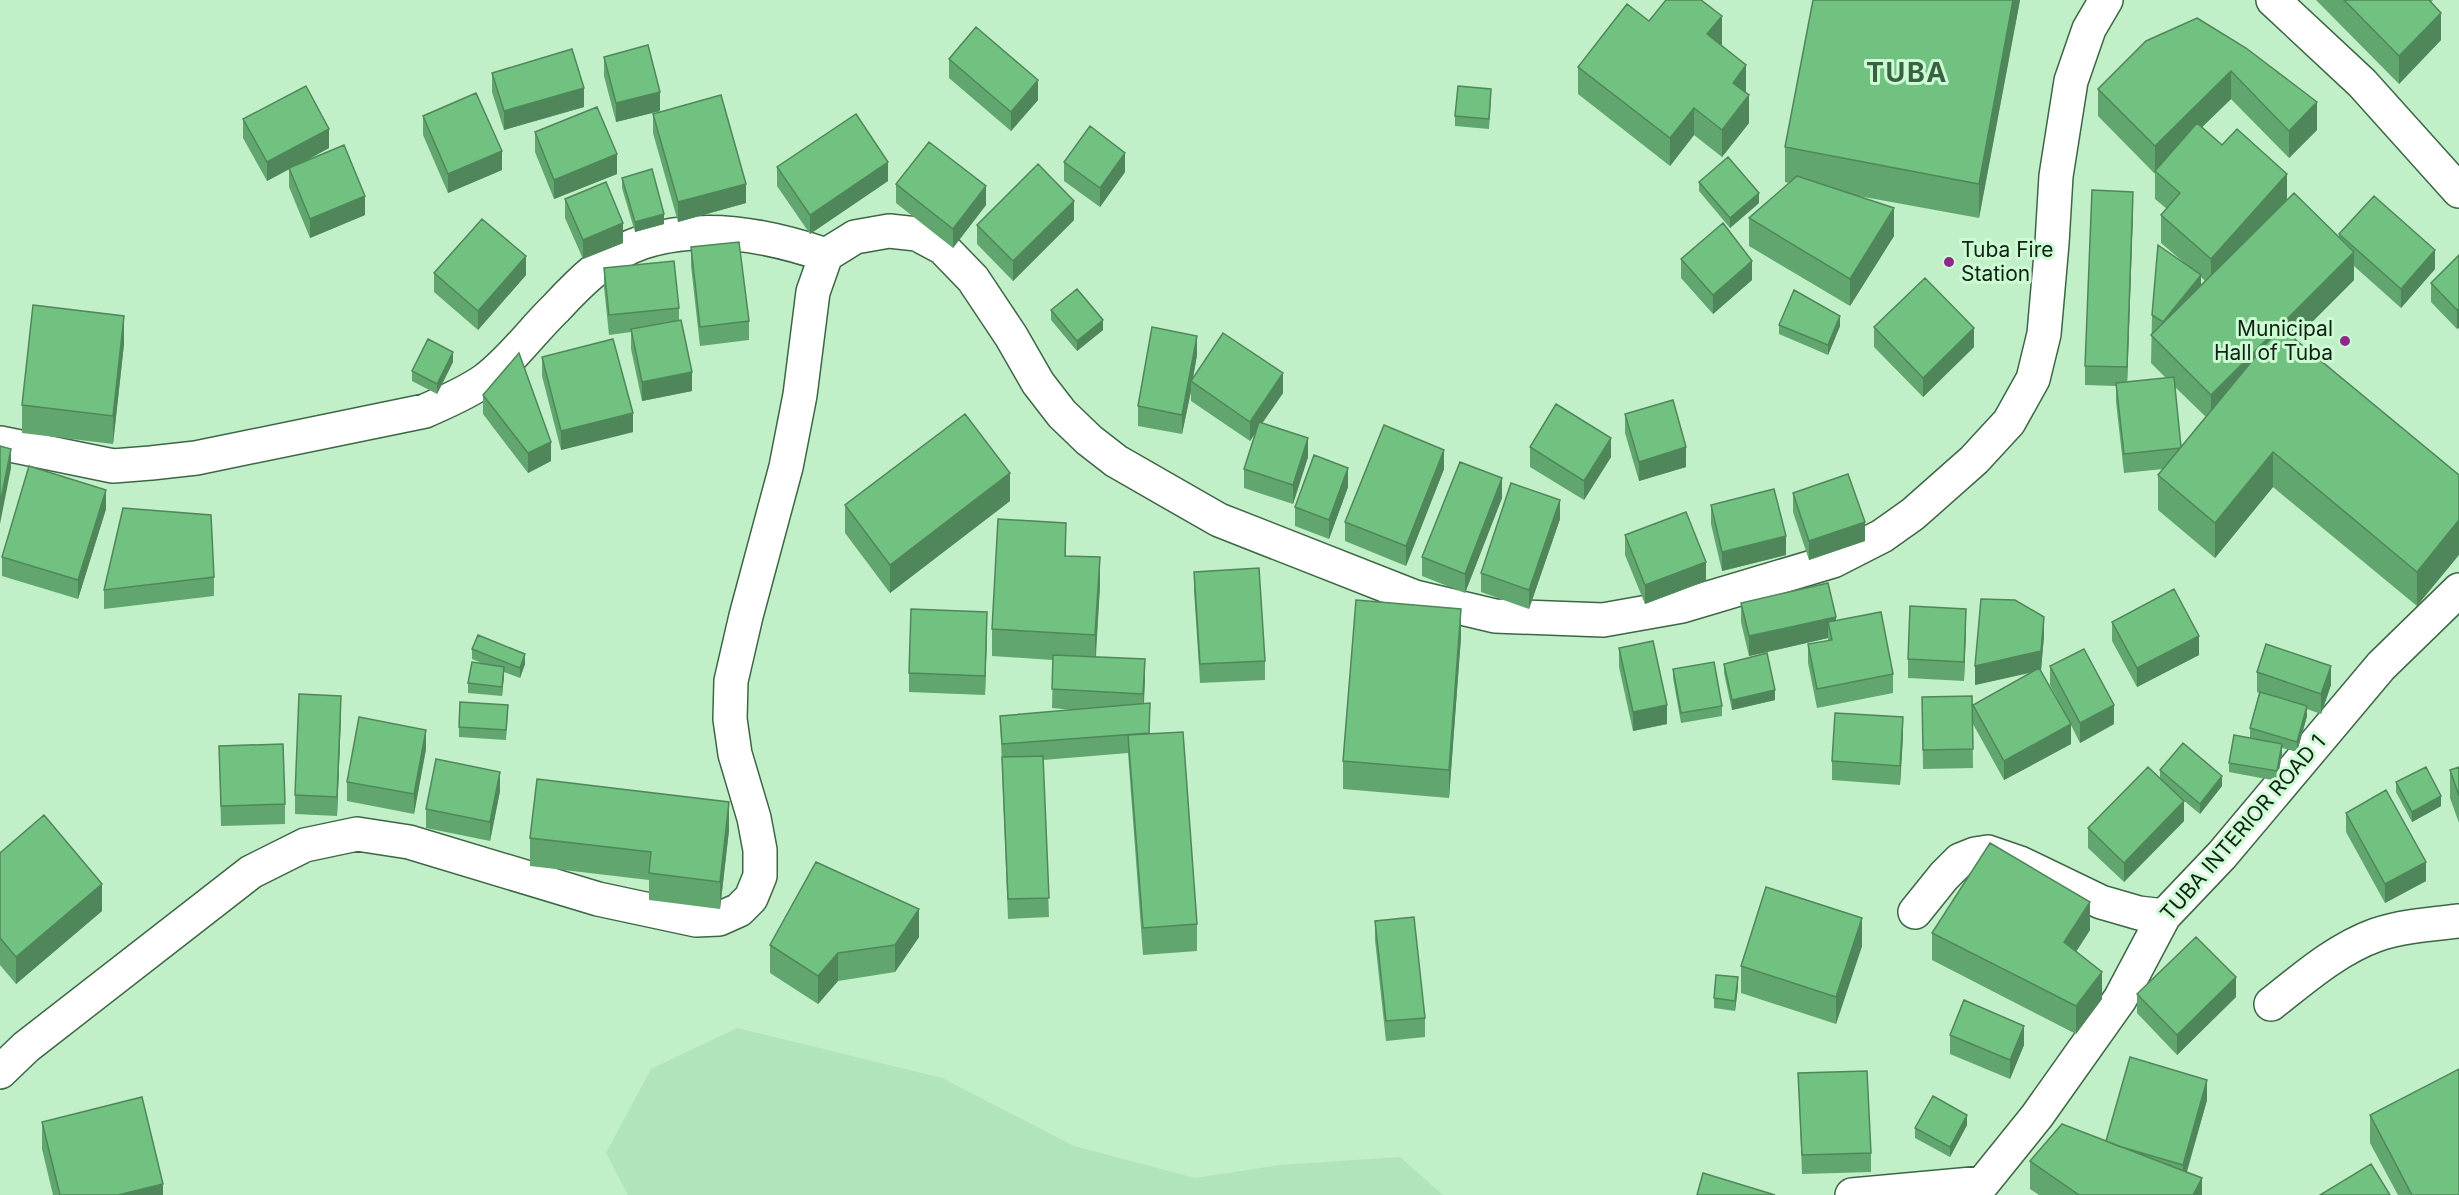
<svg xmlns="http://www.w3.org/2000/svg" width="2459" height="1195" viewBox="0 0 2459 1195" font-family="Inter,sans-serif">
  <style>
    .built { fill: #b1e5b9 }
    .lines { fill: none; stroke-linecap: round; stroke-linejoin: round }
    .minor-casing { stroke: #3d6645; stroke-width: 36 }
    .minor { stroke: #fff; stroke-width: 33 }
    .wall { fill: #61a66e; fill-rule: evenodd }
    .shaded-wall { fill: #4f875a }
    .building { fill: #71c180; stroke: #4f875a; stroke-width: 1.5 }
    .poi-dot { fill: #8f278c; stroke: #cdfcd4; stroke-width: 2 }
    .labels { text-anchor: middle; stroke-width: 6; stroke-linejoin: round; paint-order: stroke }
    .poi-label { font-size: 21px; fill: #102214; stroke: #cdfcd4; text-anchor: start }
    .street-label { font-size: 21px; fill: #102214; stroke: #cdfcd4 }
    .district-label { font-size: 27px; font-weight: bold; letter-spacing: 1.5px; fill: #396241; stroke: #cdfcd4 }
  </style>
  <rect width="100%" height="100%" fill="#c1efc7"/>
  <path class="built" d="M737,1028L942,1078L1074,1146L1195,1178L1280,1165L1400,1157L1443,1195H628L606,1153L651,1069Z"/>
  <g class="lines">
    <g class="minor-casing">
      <path id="minor" d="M2273,0L2362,83L2459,191
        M0,443L113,466L151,463L196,458L425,411C445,402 467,393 485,380C511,361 533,330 556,308C579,283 609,253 643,242C704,223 767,235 826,255
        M1915,912L1944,876L1960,860L1975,854L1988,852L2020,863L2101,902L2139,913L2164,916
        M2271,1004C2304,978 2337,949 2376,935C2402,926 2432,924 2459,921
        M0,1072L26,1047L251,872L305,845L357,834L409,842L598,899L696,920L719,919L739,910L751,898L760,876V850L754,818L735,754L730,719L731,681L746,616L786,467L800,395L813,292L826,255L855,237L889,231L917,234L943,248L973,279L1011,336L1038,383L1062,414L1089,440L1116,461L1219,520L1415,597L1495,616L1603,620L1682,606L1833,561L1882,536L1913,514L1974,460L2009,422L2033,379L2044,334L2052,243L2056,176L2071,81L2089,29L2106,0
        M1852,1195L1983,1183L2037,1116L2120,999L2164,916L2222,855L2381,666L2459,590"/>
    </g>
    <use href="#minor" class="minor"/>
  </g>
  <path class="wall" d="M2020,0L1979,218L1853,195L1894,236L1850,306L1749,246V218L1789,183L1785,182V147Z
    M2316,0H2433L2431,2L2441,40L2399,84Z
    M2197,18L2317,130L2289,158L2231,99L2202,127L2287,200L2339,238V234L2435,269L2401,308L2354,266V280L2295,339L2459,475L2417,606L2273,487L2215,558L2158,510V475L2163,469L2124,473L2116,402V386L2085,385V366L2133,211L2127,382L2166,378L2151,363L2152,315L2188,266L2161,243V215L2167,209L2155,199V173V174L2098,116V89ZM2201,277L2205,281L2201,286ZM2175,387L2206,417L2181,447Z
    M1649,21L1722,44L1721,45L1746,92L1749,123L1722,157L1694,135L1670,166L1578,94V67Z
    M604,57L660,111L616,122L604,76Z
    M949,59L1038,100L1011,131L949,78Z
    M492,73L584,107L504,130L492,92Z
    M1491,99L1489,129L1455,126V116Z
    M653,114L746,203L678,222L653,133Z
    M423,116L502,170L448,193L423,135Z
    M243,119L329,148L300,164L365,215L310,238L289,187V169L267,181L243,138Z
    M535,132L617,174L554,199L535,152Z
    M1064,162L1125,172L1100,207L1064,181Z
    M777,167L888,181L810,234L777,186Z
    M622,178L664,224L635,232L622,188Z
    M1699,182L1759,203L1730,228L1699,191Z
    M896,184L986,205L953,248L896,203Z
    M565,199L623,243L583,259L565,218Z
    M1074,220L1013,281L977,244V225Z
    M691,247L749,321V340L700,346L691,266Z
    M2459,255L2457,329L2431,302V283Z
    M1681,259L1752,280L1713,314L1681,278Z
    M604,268L679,308V320L692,391L642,401L631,349V332L609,335L604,287Z
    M434,273L526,275L478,330L434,292Z
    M1051,310L1103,330L1077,351L1051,320Z
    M1779,325L1840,326L1828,355L1779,334Z
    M1874,327L1974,347L1923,397L1874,347Z
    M124,344L113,444L22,433V405Z
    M1197,355L1193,378L1283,393L1262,423L1308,457L1293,504L1244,488V469L1255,433L1250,441L1191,401V391L1182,434L1138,426V406Z
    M542,357L633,432L561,450L542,376Z
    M453,362L437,394L412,381V371Z
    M483,395L551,461L528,473L483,414Z
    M1625,414L1686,467L1639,481L1625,433Z
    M1530,447L1611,457L1584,500L1530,467Z
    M1444,469L1406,566L1345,541V522Z
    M1348,487L1329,539L1295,526V507Z
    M1793,493L1865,541L1809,560L1793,512Z
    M1502,498L1465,593L1422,576V557Z
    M1010,501L890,593L845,533V505Z
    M1711,505L1786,555L1722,571L1711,524Z
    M106,509L78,599L2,576V557Z
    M1560,519L1529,609L1481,592V573Z
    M1625,535L1706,581L1645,604L1625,555Z
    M1066,556L1100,585L1096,657L1145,678L1144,704L1150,734L1197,924V951L1143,955L1128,753L1043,760L1049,917L1008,919L1000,716L1073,710L1052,708L1053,660L992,656V629Z
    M1194,572L1265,661V680L1200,683L1194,591Z
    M214,577V596L104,609V590Z
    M1741,603L1836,621L1893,674V693L1817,708L1808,663V644L1828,641V638L1749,656L1741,622Z
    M2112,622L2199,655L2137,687L2112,641Z
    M1966,628L1964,681L1908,678V659Z
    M987,631L985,695L909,692V673Z
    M2044,636L2041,670L2067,717L2050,685V666L2114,724L2080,743L2071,725V744L2004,780L1973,724V705L2030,673L1975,685Z
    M1461,637L1449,798L1343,789V761Z
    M1619,648L1667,724L1633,731L1619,667Z
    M472,649L525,664L520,678L504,672L502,696L468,693V683L484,664L472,659Z
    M1724,664L1775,700L1732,710L1724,673Z
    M1673,669L1722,706V716L1681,723L1673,678Z
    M2257,672L2331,685L2321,714L2307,709V716L2297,752L2282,748V754L2277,781L2229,772V763L2250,738V728L2259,693L2257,692Z
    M1972,696L1973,768L1923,769L1922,697Z
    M341,715L337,816L295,814V795Z
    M508,715L506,740L459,737V727Z
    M1903,736L1900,785L1832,780V761Z
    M219,746L285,804V824L221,826Z
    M426,749L414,814L347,801V782Z
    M2459,767V823L2450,798V770Z
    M2160,770L2222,786L2200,814L2177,795L2184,821L2124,882L2088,848V828L2160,778Z
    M2396,782L2441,806L2412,822L2396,792Z
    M500,791L490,841L426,828V809Z
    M2346,813L2426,881L2385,903L2346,832Z
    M729,830L720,909L649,900V880L530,866V838Z
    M0,853L102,911L16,984L0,965Z
    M1375,921L1425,1018V1037L1386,1041L1375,940Z
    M2090,930L2076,952L2102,999L2076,1034L1932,960V933Z
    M919,937L895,972L838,981L818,1004L770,973V945Z
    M1862,946L1836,1024L1741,993V966Z
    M1738,987L1735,1011L1714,1008V998Z
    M2137,994L2236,997L2177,1055L2137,1013Z
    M1950,1035L2024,1045L2010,1079L1950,1054Z
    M1798,1073L1871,1153V1172L1802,1174Z
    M2207,1100L2187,1172L2202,1195H2039L2030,1189V1161L2106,1141Z
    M2370,1115L2459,1195H2398L2370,1143Z
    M42,1122L163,1195H53L42,1149Z
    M1967,1125L1950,1157L1915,1138V1128Z"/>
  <path class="shaded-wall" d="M2013,0H2020L1979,218V184Z
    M2441,13V40L2399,84V56Z
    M1722,16V44L1707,62V34Z
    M1746,65V92L1733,110V83Z
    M2231,71V99L2156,172L2155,171V174V146Z
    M1038,80V100L1011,131V112Z
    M584,88V107L504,130V111Z
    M660,92V111L616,122V103Z
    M1749,95V123L1722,157V130Z
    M2317,102V130L2289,158V131Z
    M1694,108V135L1670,166V138Z
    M329,129V148L267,181V162Z
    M502,151V170L448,193V174Z
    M1125,153V172L1100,207V188Z
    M617,154V174L554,199V180Z
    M888,162V181L810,234V215Z
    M2287,174V201L2211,287V259Z
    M746,184V203L678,222V202Z
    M986,186V205L953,248V229Z
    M2133,192V211L2127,387V367Z
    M1759,193V203L1730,228V218Z
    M365,196V215L310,238V219Z
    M1074,201V220L1013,281V261Z
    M1894,208V236L1850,306V279Z
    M664,214V224L635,232V222Z
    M623,223V243L583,259V240Z
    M2435,250V269L2401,308V289Z
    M2354,252V280L2211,423V395Z
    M526,256V275L478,330V311Z
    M1752,261V280L1713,314V295Z
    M2201,275V294L2163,341V322Z
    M2459,309V328L2457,329V310Z
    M124,316V344L113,444V416Z
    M1840,316V326L1828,355V345Z
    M1103,320V330L1077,351V341Z
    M1974,328V347L1923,397V378Z
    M1197,336V355L1192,383L1191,381V391L1182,434V415Z
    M453,352V362L437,394V384Z
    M692,372V391L642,401V382Z
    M1283,373V393L1250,441V422Z
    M633,413V432L561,450V431Z
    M1308,438V457L1293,504V485Z
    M1611,438V457L1584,500V481Z
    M551,442V461L528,473V453Z
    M1686,447V467L1639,481V462Z
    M11,449V468L0,524V504Z
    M1444,450V469L1406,566V546Z
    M2273,452V487L2215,558V523Z
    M1348,468V487L1329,539V520Z
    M1010,473V501L890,593V565Z
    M1502,478V498L1465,593V574Z
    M106,490V509L78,599V580Z
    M1560,500V519L1529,609V590Z
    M2459,520V555L2417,606V572Z
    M1865,522V541L1809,560V541Z
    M1066,523V551L1065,583V556Z
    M1786,536V555L1722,571V552Z
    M1100,557V585L1095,663V635Z
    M1706,562V581L1645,604V585Z
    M1461,609V637L1449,798V770Z
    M1966,609V628L1964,681V662Z
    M987,612V631L985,695V676Z
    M1836,617V636L1828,622V638L1749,656V636Z
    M2044,617V636L2041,670L1975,685V666Z
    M2199,636V655L2137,687V668Z
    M525,654V664L520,678V668Z
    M1145,659V678L1143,713V694Z
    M2331,666V685L2321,714V694Z
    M504,667V677L502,696V687Z
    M1775,690V700L1732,710V700Z
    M341,696V715L337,816V797Z
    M1667,705V724L1633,731V712Z
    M2114,705V724L2080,743V723Z
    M2307,706V716L2297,752V742Z
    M1903,717V736L1900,785V766Z
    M2071,724V744L2004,780V761Z
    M426,730V749L414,814V794Z
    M2282,744V754L2277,781V771Z
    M500,772V791L490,841V822Z
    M2222,776V786L2200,814V804Z
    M2441,796V806L2412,822V812Z
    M2184,801V821L2124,882V863Z
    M729,802V830L720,909V882Z
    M2426,862V881L2385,903V884Z
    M102,884V911L16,984V957Z
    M2090,902V930L2064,970V942Z
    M919,909V937L895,972V945Z
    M1862,918V946L1836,1024V997Z
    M838,953V981L818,1004V976Z
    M2102,972V999L2076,1034V1006Z
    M1738,977V987L1735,1011V1001Z
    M2236,977V997L2177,1055V1035Z
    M2024,1026V1045L2010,1079V1060Z
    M2207,1080V1100L2183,1184V1165Z
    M1967,1115V1125L1950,1157V1147Z
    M2202,1178V1195H2193Z
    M163,1184V1195H118Z"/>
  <path class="building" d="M1666,0H1701L1722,16L1707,34L1746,65L1733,83L1749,95L1722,130L1694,108L1670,138L1578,67L1627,4L1649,21Z
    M1813,0H2013L1979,184L1785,147Z
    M2344,0H2429L2441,13L2399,56Z
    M2197,18L2246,48L2317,102L2289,131L2231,71L2155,146L2098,89L2146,41Z
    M976,27L1038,80L1011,112L949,59Z
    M648,45L660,92L616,103L604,57Z
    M572,49L584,88L504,111L492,73Z
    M306,86L329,129L267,162L243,119Z
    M1458,86L1491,89L1489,119L1455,116Z
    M476,93L502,151L448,174L423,116Z
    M721,95L746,184L678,202L653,114Z
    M597,107L617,154L554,180L535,132Z
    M856,114L888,162L810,215L777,167Z
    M2197,123L2222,145L2237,129L2287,174L2211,259L2161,215L2180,193L2155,171Z
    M1090,126L1125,153L1100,188L1064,162Z
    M929,142L986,186L953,229L896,184Z
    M344,145L365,196L310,219L289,168Z
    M1728,157L1759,193L1730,218L1699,182Z
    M1038,164L1074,201L1013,261L977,225Z
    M652,169L664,214L635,222L622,178Z
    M1797,176L1894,208L1850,279L1749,218Z
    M606,182L623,223L583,240L565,199Z
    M2092,190L2133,192L2127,367L2085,366Z
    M2294,193L2354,252L2211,395L2151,335Z
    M2374,196L2435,250L2401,289L2339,234Z
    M482,219L526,256L478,311L434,273Z
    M1723,223L1752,261L1713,295L1681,259Z
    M739,242L749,321L700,327L691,247Z
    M2158,245L2201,275L2163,322L2152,315Z
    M2459,255V309L2457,310L2431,283Z
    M674,261L679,308L609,315L604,268Z
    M1925,278L1974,328L1923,378L1874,327Z
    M1077,289L1103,320L1077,341L1051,310Z
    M1794,290L1840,316L1828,345L1779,325Z
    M33,305L124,316L113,416L22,405Z
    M681,320L692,372L642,382L631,329Z
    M1152,327L1197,336L1182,415L1138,406Z
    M2280,327L2459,475V520L2417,572L2273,452L2215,523L2158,475Z
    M1223,333L1283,373L1250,422L1191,381Z
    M428,339L453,352L437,384L412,371Z
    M613,339L633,413L561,431L542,357Z
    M519,353L551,442L528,453L483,395Z
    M2174,377L2181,447L2180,448L2124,454L2116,383Z
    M1673,400L1686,447L1639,462L1625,414Z
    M1556,404L1611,438L1584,481L1530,447Z
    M965,414L1010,473L890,565L845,505Z
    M1259,422L1308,438L1293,485L1244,469Z
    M1384,425L1444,450L1406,546L1345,522Z
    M0,446L11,449L0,504Z
    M1314,455L1348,468L1329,520L1295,507Z
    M1460,462L1502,478L1465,574L1422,557Z
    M29,466L106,490L78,580L2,557Z
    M1848,474L1865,522L1809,541L1793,493Z
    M1511,483L1560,500L1529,590L1481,573Z
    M1774,489L1786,536L1722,552L1711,505Z
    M123,508L211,515L214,577L104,590Z
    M1686,512L1706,562L1645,585L1625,535Z
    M998,519L1066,523L1065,556L1100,557L1095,635L992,629Z
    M1259,568L1265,661L1200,664L1194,572Z
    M1828,583L1836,617L1749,636L1741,603Z
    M2174,589L2199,636L2137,668L2112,622Z
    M1981,599L2015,600L2044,617L2041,651L1975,666Z
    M1356,600L1461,609L1449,770L1343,761Z
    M1910,606L1966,609L1964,662L1908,659Z
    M911,609L987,612L985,676L909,673Z
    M1881,612L1893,674L1817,689L1808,644L1832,640L1828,622Z
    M478,635L525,654L520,668L472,649Z
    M1653,641L1667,705L1633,712L1619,648Z
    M2266,644L2331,666L2321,694L2257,672Z
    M2084,649L2114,705L2080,723L2050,666Z
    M1767,653L1775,690L1732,700L1724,664Z
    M1053,655L1145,659L1143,694L1052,689Z
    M472,662L504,667L502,687L468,683Z
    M1714,662L1722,706L1681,713L1673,669Z
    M2039,668L2071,724L2004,761L1973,705Z
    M2260,692L2307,706L2297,742L2250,728Z
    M299,694L341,696L337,797L295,795Z
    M1972,696L1973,749L1923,750L1922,697Z
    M460,702L508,705L506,730L459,727Z
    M1150,703L1149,733L1002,744L1000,716Z
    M1835,713L1903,717L1900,766L1832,761Z
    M359,717L426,730L414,794L347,782Z
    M1183,732L1197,924L1143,928L1128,735Z
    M2234,735L2282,744L2277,771L2229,763Z
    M2183,743L2222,776L2200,804L2160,770Z
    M283,744L285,804L221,806L219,746Z
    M1043,756L1049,898L1008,899L1002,757Z
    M436,759L500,772L490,822L426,809Z
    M2148,767L2184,801L2124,863L2088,828Z
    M2426,767L2441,796L2412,812L2396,782Z
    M2459,767V796L2450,770Z
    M537,779L729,802L720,882L649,873L651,852L530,838Z
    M2386,790L2426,862L2385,884L2346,813Z
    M44,815L102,884L16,957L0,938V853Z
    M1990,843L2090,902L2064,942L2102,972L2076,1006L1932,933Z
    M816,862L919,909L895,945L838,953L818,976L770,945Z
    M1766,887L1862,918L1836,997L1741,966Z
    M1414,917L1425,1018L1386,1021L1375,921Z
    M2196,937L2236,977L2177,1035L2137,994Z
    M1716,975L1738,977L1735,1001L1714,998Z
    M1964,1000L2024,1026L2010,1060L1950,1035Z
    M2130,1057L2207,1080L2183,1165L2118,1146L2106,1141Z
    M2459,1069V1195H2412L2370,1115Z
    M1867,1071L1871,1153L1802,1155L1798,1073Z
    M1933,1096L1967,1115L1950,1147L1915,1128Z
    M142,1097L163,1184L118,1195H60L42,1122Z
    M2062,1124L2202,1178L2193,1195H2079L2030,1161Z
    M2371,1164L2390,1195H2320Z
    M1703,1173L1775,1195H1697Z"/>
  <g class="poi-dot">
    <circle cx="1949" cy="262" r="6"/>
    <circle cx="2345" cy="341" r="6"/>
  </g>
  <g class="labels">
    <g class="poi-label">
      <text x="1961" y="257">Tuba Fire<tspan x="1961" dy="24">Station</tspan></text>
      <text x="2333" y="336" text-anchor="end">Municipal<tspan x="2333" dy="24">Hall of Tuba</tspan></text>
    </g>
    <g class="street-label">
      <text transform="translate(2243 828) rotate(-49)" y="7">TUBA INTERIOR ROAD 1</text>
    </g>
    <g class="district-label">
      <text x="1907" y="82">TUBA</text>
    </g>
  </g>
</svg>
